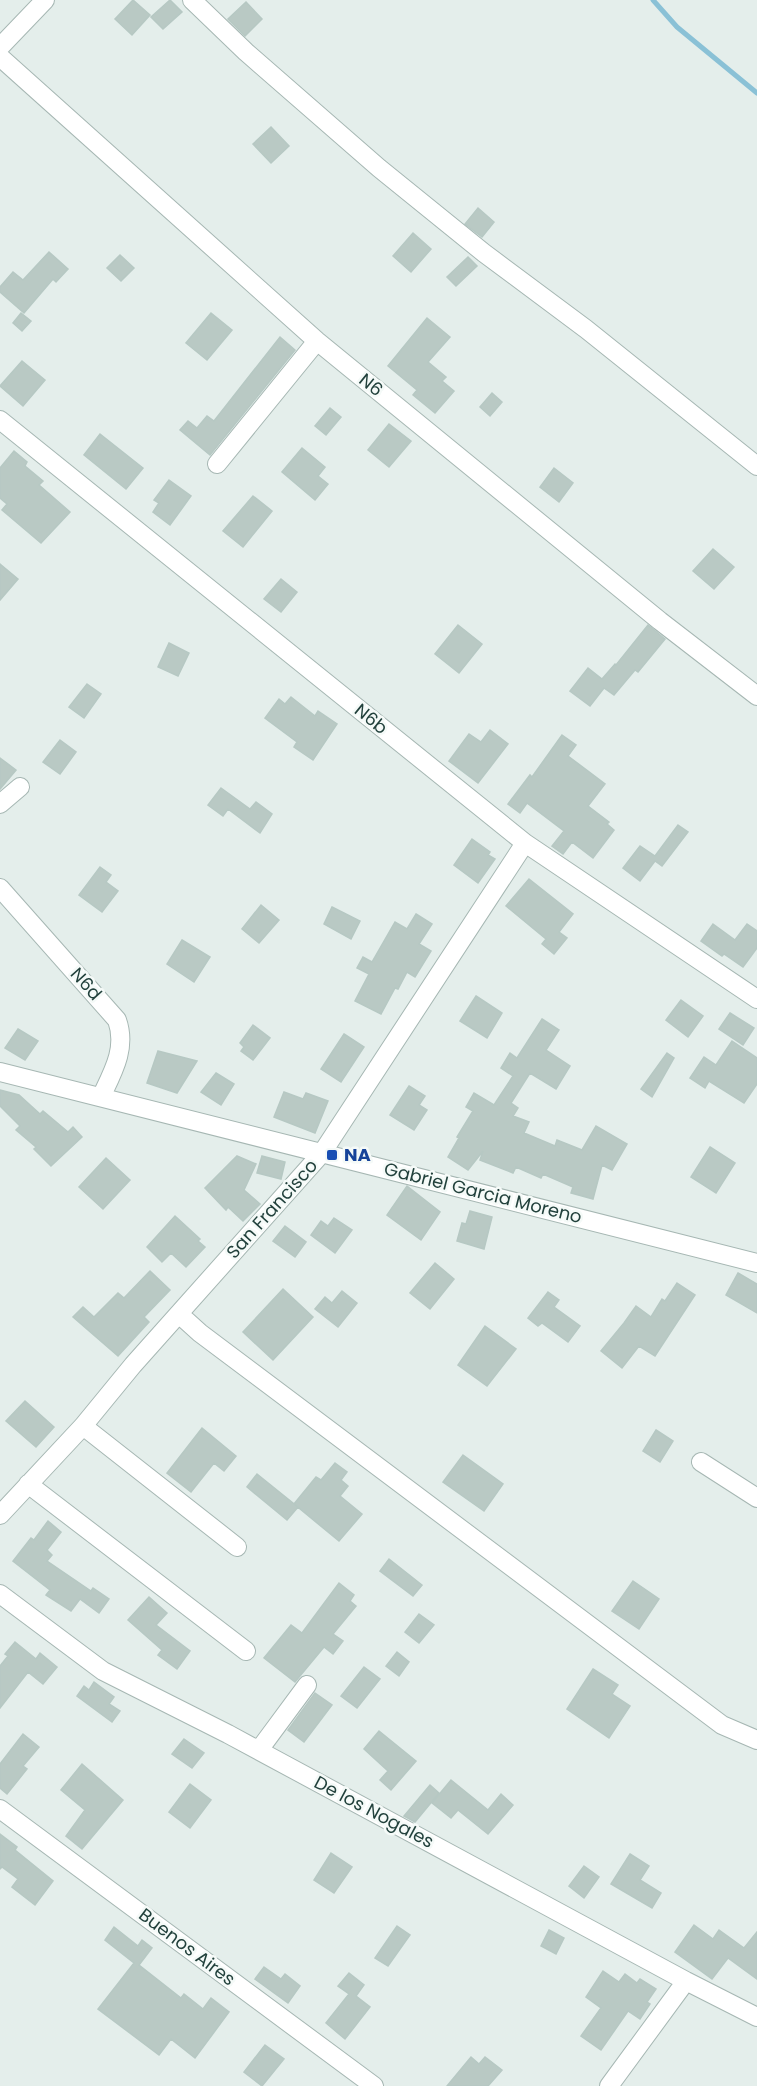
<svg xmlns="http://www.w3.org/2000/svg" width="757" height="2086" viewBox="0 0 757 2086" font-family="Poppins,sans-serif">
  <style>
    .lines { fill: none; stroke-linecap: round; stroke-linejoin: round }
    .stream { stroke: #8ac1d6; stroke-width: 5 }
    .building { fill: #b9c9c4; stroke: #b6c8c3; stroke-width: 1.5 }
    .minor-casing { stroke: #a6b7b3; stroke-width: 20 }
    .minor { stroke: #fff; stroke-width: 18 }
    .transit-dot { fill: #1a4fb4; stroke: #f5faf8; stroke-width: 2 }
    .labels { text-anchor: middle; stroke-width: 5; stroke-linejoin: round; paint-order: stroke }
    .street-label { font-size: 18px; fill: #22413c; stroke: #f5faf8 }
    .transit-label { font-size: 18px; font-weight: bold; fill: #164399; stroke: #f5faf8; text-anchor: start }
  </style>
  <rect width="100%" height="100%" fill="#e4eeeb"/>
  <g class="lines">
    <path class="stream" d="M653,0L677,27L757,93"/>
  </g>
  <path class="building" d="M133,0L150,15L132,35L115,19Z
    M170,0L182,12L163,29L151,17Z
    M246,2L262,19L245,36L228,19Z
    M271,127L289,146L271,163L253,144Z
    M478,208L494,222L482,237L465,224Z
    M413,233L431,249L411,272L393,256Z
    M49,252L68,269L56,282L53,279L24,313L0,292V287L13,272L23,280Z
    M120,255L134,268L121,281L107,268Z
    M468,257L477,266L456,286L447,277Z
    M21,313L31,321L22,331L13,323Z
    M211,313L232,330L207,360L186,343Z
    M427,318L450,337L428,362L446,377L442,381L454,391L435,413L413,395L417,390L388,366Z
    M280,337L295,350L210,455L180,430L188,421L197,428L207,416L214,421Z
    M22,361L45,380L23,406L0,386Z
    M492,393L502,402L490,416L480,407Z
    M330,408L341,417L326,435L315,426Z
    M389,424L411,441L389,467L368,450Z
    M100,434L143,468L126,489L84,455Z
    M302,448L325,467L318,476L328,484L315,500L282,472Z
    M14,451L27,462L25,466L43,481L39,485L70,512L41,543L2,510L7,504L0,498V468Z
    M554,468L573,483L559,502L540,487Z
    M169,480L191,496L170,525L153,512L159,503L154,500Z
    M253,496L272,511L243,547L223,531Z
    M713,549L734,567L714,589L693,571Z
    M0,564L18,579L0,600Z
    M281,579L297,592L281,612L264,599Z
    M458,625L482,644L459,673L435,654Z
    M648,625L665,639L638,672L635,670L614,695L604,688L590,706L570,691L588,668L602,679L615,664L616,665Z
    M169,643L189,653L178,676L158,667Z
    M87,684L101,694L84,718L69,707Z
    M291,697L315,716L318,711L337,724L313,760L294,747L297,742L265,718L279,699L285,704Z
    M490,730L508,744L478,783L449,761L469,734L481,742Z
    M562,735L576,745L568,756L605,784L588,806L609,822L607,824L614,830L593,858L572,842L563,854L552,846L564,831L527,803L520,813L508,804L530,775L532,777Z
    M60,740L76,752L60,774L43,762Z
    M0,758L16,770L0,789Z
    M221,788L250,809L256,802L272,814L260,833L228,809L223,816L208,805Z
    M678,825L688,832L662,866L655,861L640,881L623,868L640,846L655,856Z
    M472,839L490,852L488,855L495,859L478,883L454,865Z
    M100,867L111,875L106,882L118,891L102,912L79,895Z
    M529,879L573,914L559,932L567,938L554,954L542,944L546,939L506,906Z
    M261,905L279,920L259,943L242,929Z
    M332,907L360,921L351,939L324,924Z
    M416,914L432,924L419,944L431,951L415,977L407,972L398,989L395,988L381,1014L355,1001L369,974L357,968L363,957L372,962L395,922L407,929Z
    M713,924L735,940L747,924L757,931V948L743,967L724,954L722,956L701,941Z
    M182,940L210,957L194,982L167,964Z
    M476,996L502,1013L487,1038L460,1021Z
    M681,1000L703,1016L688,1037L666,1020Z
    M730,1013L754,1028L743,1045L719,1029Z
    M542,1019L559,1030L546,1050L570,1066L556,1089L530,1073L511,1103L518,1108L513,1116L529,1122L524,1133L555,1146L557,1140L582,1150L596,1126L627,1144L612,1170L602,1165L593,1199L571,1193L573,1187L543,1174L541,1178L516,1167L513,1173L480,1160L483,1151L468,1170L448,1157L459,1138L457,1137L473,1111L466,1107L474,1093L494,1105L513,1076L501,1068L510,1053L517,1058Z
    M253,1025L270,1038L253,1060L241,1051L244,1047L240,1043Z
    M18,1029L38,1041L25,1060L5,1048Z
    M344,1034L364,1047L341,1082L321,1069Z
    M732,1041L757,1058V1084L744,1103L709,1081L705,1088L690,1078L704,1057L716,1065Z
    M158,1051L197,1061L177,1093L147,1083Z
    M667,1053L674,1058L652,1097L641,1089Z
    M216,1073L234,1084L221,1105L201,1092Z
    M409,1086L425,1096L419,1105L427,1110L414,1130L390,1115Z
    M0,1090L19,1095L40,1114L43,1111L68,1132L73,1127L82,1137L51,1166L34,1149L36,1147L16,1130L20,1126L0,1106Z
    M284,1092L303,1099L306,1093L328,1101L315,1133L274,1117Z
    M710,1147L735,1163L716,1193L691,1177Z
    M237,1156L256,1164L244,1190L260,1204L243,1221L228,1207L226,1210L205,1188Z
    M262,1156L285,1162L281,1179L257,1173Z
    M106,1158L130,1180L103,1209L79,1187Z
    M407,1186L440,1212L421,1240L387,1215Z
    M470,1211L492,1217L484,1249L457,1241L462,1223L466,1224Z
    M175,1216L200,1239L198,1241L205,1247L186,1267L171,1253L162,1262L147,1247Z
    M334,1218L352,1230L335,1253L311,1235L321,1221L328,1226Z
    M285,1226L306,1242L295,1257L273,1241Z
    M435,1263L454,1279L430,1309L410,1293Z
    M150,1271L170,1290L144,1317L149,1322L118,1356L73,1317L83,1307L94,1317L118,1293L124,1298Z
    M738,1273L757,1284V1313L726,1295Z
    M677,1283L695,1295L655,1356L639,1346L622,1368L601,1351L624,1323L636,1306L651,1317L662,1299L665,1301Z
    M283,1289L313,1317L273,1360L243,1332Z
    M342,1291L357,1303L338,1327L315,1309L325,1297L332,1303Z
    M548,1292L559,1300L554,1307L580,1326L568,1342L542,1323L538,1326L528,1318Z
    M485,1326L516,1349L487,1386L458,1365Z
    M25,1401L54,1427L36,1447L6,1421Z
    M202,1428L236,1456L224,1471L214,1463L191,1492L167,1473Z
    M656,1430L673,1441L660,1462L643,1451Z
    M463,1455L503,1484L484,1511L443,1482Z
    M335,1463L347,1472L341,1480L348,1486L340,1496L362,1514L339,1541L294,1504L316,1477L321,1480Z
    M257,1474L298,1507L287,1520L247,1487Z
    M48,1521L61,1532L47,1550L52,1555L47,1561L91,1591L93,1588L109,1599L99,1613L80,1599L71,1611L46,1595L50,1590L13,1561L31,1538L34,1540Z
    M389,1559L422,1585L413,1596L380,1571Z
    M633,1581L659,1599L639,1629L612,1611Z
    M339,1583L354,1595L350,1601L356,1606L333,1634L343,1641L333,1654L324,1647L295,1682L264,1658L291,1625L302,1633Z
    M149,1597L167,1613L156,1625L190,1651L177,1669L158,1655L162,1650L128,1620Z
    M419,1614L434,1625L419,1643L405,1632Z
    M15,1642L36,1659L40,1653L57,1667L43,1684L28,1672L0,1708V1666L8,1656L5,1654Z
    M397,1652L409,1662L399,1676L386,1666Z
    M364,1667L380,1679L357,1708L341,1696Z
    M593,1669L618,1685L612,1694L630,1706L609,1738L567,1709Z
    M94,1682L114,1697L109,1704L120,1711L112,1722L77,1696L84,1686L89,1690Z
    M315,1693L332,1705L304,1742L288,1730Z
    M379,1731L416,1761L391,1790L380,1780L388,1771L364,1749Z
    M23,1734L39,1747L23,1766L27,1769L7,1794L0,1788V1764Z
    M184,1739L204,1753L192,1768L172,1754Z
    M82,1764L123,1800L82,1849L66,1836L85,1810L61,1790Z
    M451,1780L488,1810L501,1794L513,1805L488,1834L458,1810L451,1818L432,1803Z
    M190,1784L211,1800L190,1828L169,1812Z
    M430,1785L439,1793L415,1822L404,1816Z
    M0,1834L17,1847L15,1850L53,1881L35,1905L12,1887L18,1879L2,1867L0,1869Z
    M331,1853L352,1867L334,1893L314,1880Z
    M630,1854L649,1866L640,1880L661,1893L652,1908L611,1884Z
    M584,1866L599,1877L584,1898L569,1886Z
    M694,1925L713,1939L719,1930L744,1948L757,1932V1979L728,1958L712,1979L675,1952Z
    M397,1926L410,1935L388,1966L375,1958Z
    M114,1927L138,1946L142,1940L152,1948L139,1965L181,1998L184,1994L203,2009L211,1998L229,2012L195,2058L171,2039L159,2055L98,2009L134,1963L105,1940Z
    M549,1930L564,1938L556,1954L541,1946Z
    M264,1967L281,1979L285,1974L300,1986L288,2003L255,1979Z
    M603,1971L619,1982L625,1974L637,1983L640,1979L656,1989L647,2002L650,2004L640,2019L628,2011L601,2050L581,2036L601,2008L586,1997Z
    M349,1973L364,1985L356,1996L370,2007L345,2039L326,2023L349,1994L338,1986Z
    M265,2045L284,2059L262,2086L244,2072Z
    M471,2057L479,2064L485,2057L502,2070L488,2086H447Z"/>
  <g class="lines">
    <g class="minor-casing">
      <path id="minor" d="M192,0L246,52L379,168L484,253L586,329L757,466
        M0,47L45,0
        M0,57L317,341L660,621L757,696
        M0,420L525,843L757,999
        M217,464L317,341
        M0,804L20,787
        M0,888L117,1020C127,1048 113,1072 101,1097
        M0,1072L757,1263
        M179,1314L200,1333L722,1725L757,1740
        M83,1426L237,1547
        M701,1462L757,1498
        M28,1484L246,1651
        M0,1515L83,1426L133,1365L322,1153L525,843
        M0,1594L103,1671L228,1734L686,1981L757,2017
        M259,1750L307,1685
        M0,1809L374,2086
        M609,2086L686,1981"/>
    </g>
    <use href="#minor" class="minor"/>
  </g>
  <rect class="transit-dot" x="326" y="1149" width="12" height="12" rx="3"/>
  <g class="labels">
    <g class="street-label">
      <text transform="translate(371 385) rotate(39)" y="6">N6</text>
      <text transform="translate(371 719) rotate(39)" y="6">N6b</text>
      <text transform="translate(86 984) rotate(48)" y="6">N6d</text>
      <text transform="translate(483 1193) rotate(14)" y="6">Gabriel Garcia Moreno</text>
      <text transform="translate(272 1209) rotate(-48)" y="6">San Francisco</text>
      <text transform="translate(374 1812) rotate(28)" y="6">De los Nogales</text>
      <text transform="translate(187 1947) rotate(37)" y="6">Buenos Aires</text>
    </g>
    <g class="transit-label">
      <text x="344" y="1161">NA</text>
    </g>
  </g>
</svg>
